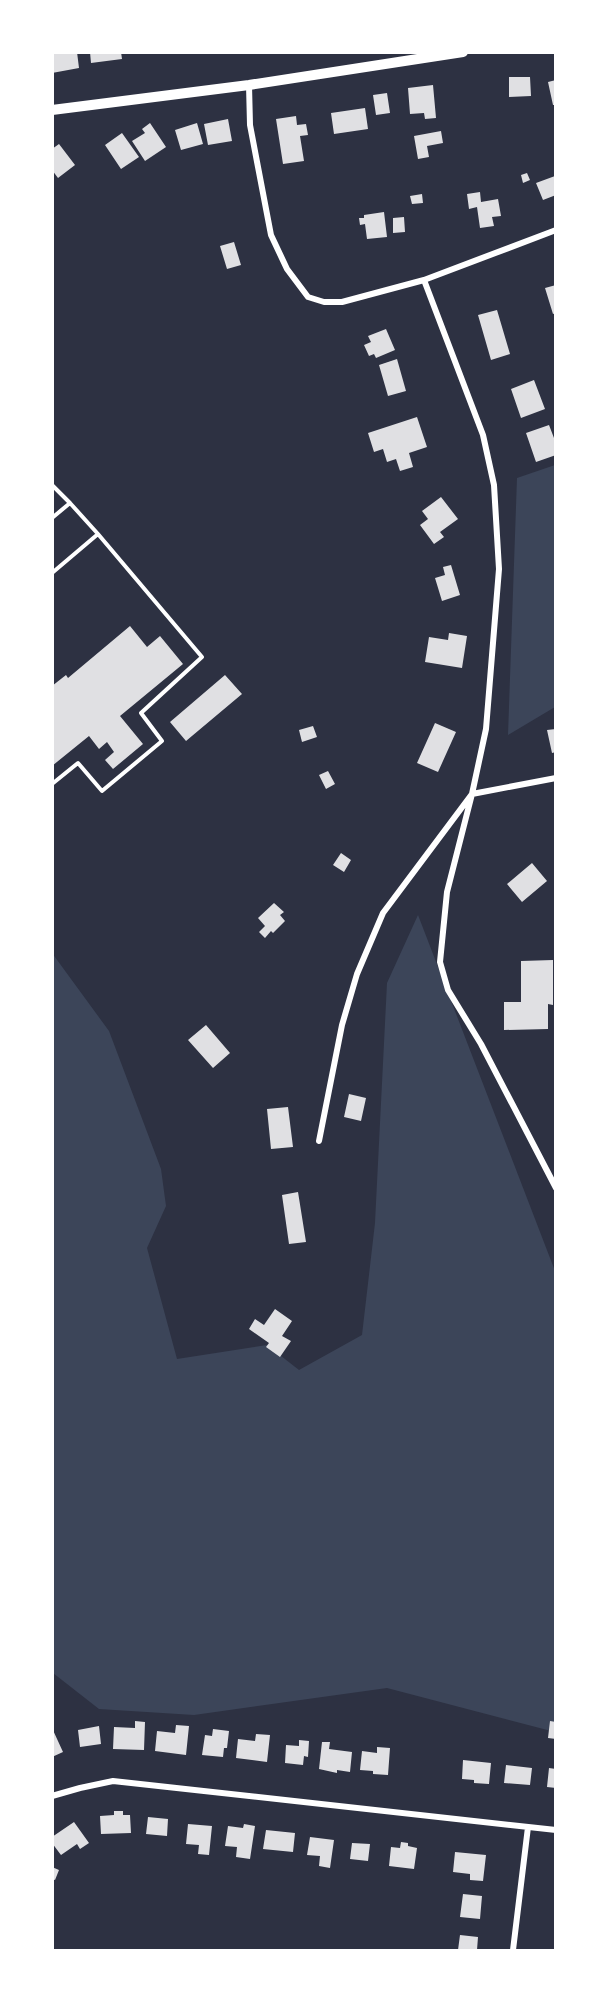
<svg xmlns="http://www.w3.org/2000/svg" width="608" height="2003" viewBox="0 0 608 2003" font-family="'Playfair Display',serif">
  <style>
    .green { fill: #3c4559 }
    .building { fill: #e0e0e3 }
    .lines { fill: none; stroke-linecap: round; stroke-linejoin: round }
    .service { stroke: #fff; stroke-width: 4 }
    .minor { stroke: #fff; stroke-width: 6 }
    .tertiary { stroke: #fff; stroke-width: 10 }
  </style>
  <rect width="100%" height="100%" fill="#2d3142"/>
  <path class="green" d="M555,465V707L508,735L517,478Z
    M418,915L555,1271V1732L387,1688L194,1715L99,1709L53,1673L52,953L109,1031L161,1169L166,1206L147,1248L177,1359L267,1345L299,1370L362,1335L375,1223L387,983Z"/>
  <path class="building" d="M52,52H77L79,68L52,73Z
    M90,52H121L122,59L91,63Z
    M509,77H530L531,96L509,97Z
    M556,80V105H553L548,82Z
    M433,85L436,118L425,119L424,113L410,114L408,88Z
    M387,93L390,113L376,115L373,95Z
    M365,108L368,129L334,134L331,113Z
    M296,116L297,125L306,124L308,135L300,136L304,161L283,164L276,119Z
    M228,119L232,141L208,145L204,124Z
    M150,123L166,147L145,161L132,141L145,133L142,129Z
    M197,123L203,144L181,150L175,130Z
    M441,131L443,143L427,146L429,157L418,159L414,136Z
    M122,133L139,157L121,169L105,145Z
    M59,144L75,165L58,178L52,170V149Z
    M527,173L530,180L523,183L521,175Z
    M555,176L556,195L543,200L536,183Z
    M480,192L481,202L498,199L501,216L492,217L494,226L480,228L477,207L469,209L467,194Z
    M422,194L423,203L412,204L410,196Z
    M384,212L387,237L367,239L365,224L360,225L359,218H364V215Z
    M404,217L405,232L393,233V218Z
    M234,242L241,265L227,269L220,246Z
    M556,285V313L553,314L545,288Z
    M497,310L510,354L491,360L478,315Z
    M386,329L395,350L376,358L374,354L369,356L364,345L371,342L368,336Z
    M397,359L406,391L388,396L379,365Z
    M534,380L545,409L521,418L511,389Z
    M417,417L427,447L409,453L413,467L400,471L396,459L387,462L383,449L374,452L368,433Z
    M549,425L554,438L556,437V455L536,462L526,433Z
    M441,497L458,519L440,532L444,537L434,544L420,525L428,519L422,511Z
    M451,565L460,595L442,601L435,578L445,575L443,567Z
    M130,626L147,647L160,636L183,664L120,716L143,744L113,769L105,760L114,752L107,742L99,749L89,736L52,766V686L66,675L68,678Z
    M449,633L467,636L462,668L425,662L429,637L448,640Z
    M225,675L242,694L186,741L170,722Z
    M435,723L456,732L438,772L417,763Z
    M313,726L317,737L302,742L299,730Z
    M556,729V752L552,753L547,730Z
    M328,771L335,784L326,789L319,775Z
    M341,853L351,860L344,872L333,865Z
    M532,863L547,881L522,902L507,884Z
    M274,903L284,912L280,915L285,921L273,933L271,931L265,938L259,932L265,926L258,918Z
    M553,960V1005L548,1004V1029L504,1030V1002H521V961Z
    M206,1025L230,1053L213,1068L188,1040Z
    M349,1094L366,1098L361,1121L344,1117Z
    M288,1107L293,1147L271,1149L267,1109Z
    M298,1192L306,1242L289,1244L282,1195Z
    M275,1309L292,1321L282,1336L291,1341L280,1357L266,1347L269,1343L249,1329L255,1319L264,1325Z
    M135,1721L145,1722L144,1750L113,1749L114,1727L135,1728Z
    M550,1721L556,1722V1739L548,1738Z
    M176,1725L189,1726L186,1755L155,1751L157,1731L175,1733Z
    M99,1726L101,1744L80,1747L78,1730Z
    M52,1728L63,1752L52,1757Z
    M213,1729L229,1731L227,1748H224L223,1757L202,1755L205,1735L212,1736Z
    M256,1734L270,1735L267,1762L236,1758L238,1739L255,1741Z
    M299,1740L309,1741L308,1757L304,1756L303,1765L285,1763L286,1745L299,1746Z
    M322,1742H330L329,1749L352,1752L350,1772L337,1770V1773L319,1769Z
    M377,1747L390,1748L388,1775L373,1774V1771L360,1770L362,1751L377,1753Z
    M463,1760L491,1763L489,1784L474,1783V1780L462,1779Z
    M506,1765L532,1768L530,1785L504,1783Z
    M549,1768L556,1769V1788L547,1787Z
    M114,1811H123V1815H130L131,1833L101,1834L100,1816L114,1815Z
    M148,1817L168,1819L167,1836L146,1834Z
    M74,1822L89,1843L80,1849L77,1844L61,1855L52,1843V1837Z
    M188,1824L212,1826L209,1855L198,1854L199,1845L186,1844Z
    M244,1824L255,1826L250,1859L236,1857L237,1847L225,1846L228,1826L243,1828Z
    M266,1830L295,1833L293,1852L263,1849Z
    M310,1837L334,1840L330,1868L319,1866L320,1856L307,1855Z
    M401,1842L408,1843V1846L417,1848L414,1869L389,1866L391,1847L400,1848Z
    M352,1843L370,1844L368,1861L350,1859Z
    M455,1852L486,1855L483,1881L470,1880V1874L453,1872Z
    M52,1867L59,1870L55,1880L52,1879Z
    M463,1894L482,1896L480,1919L460,1917Z
    M460,1935L478,1937L477,1950H458Z"/>
  <g class="lines">
    <path class="service" d="M52,485L70,503
      M52,518L70,503L98,534L52,573
      M52,784L78,763L102,791L162,741L141,713L202,657L98,534"/>
    <path class="minor" d="M249,85L250,125L271,235L287,269L308,297L324,302H342L424,280L556,230
      M424,280L483,435L494,485L499,569L486,729L472,794L447,892L440,962L448,990L481,1044L556,1188
      M319,1141L342,1025L357,974L383,913L472,794L556,778
      M52,1796L80,1788L113,1781L556,1830
      M513,1950L528,1827"/>
    <path class="tertiary" d="M52,110L249,85L463,52"/>
  </g>
  <rect width="608" height="2003" fill="none" stroke="#ffffff" stroke-width="108"/>
</svg>
